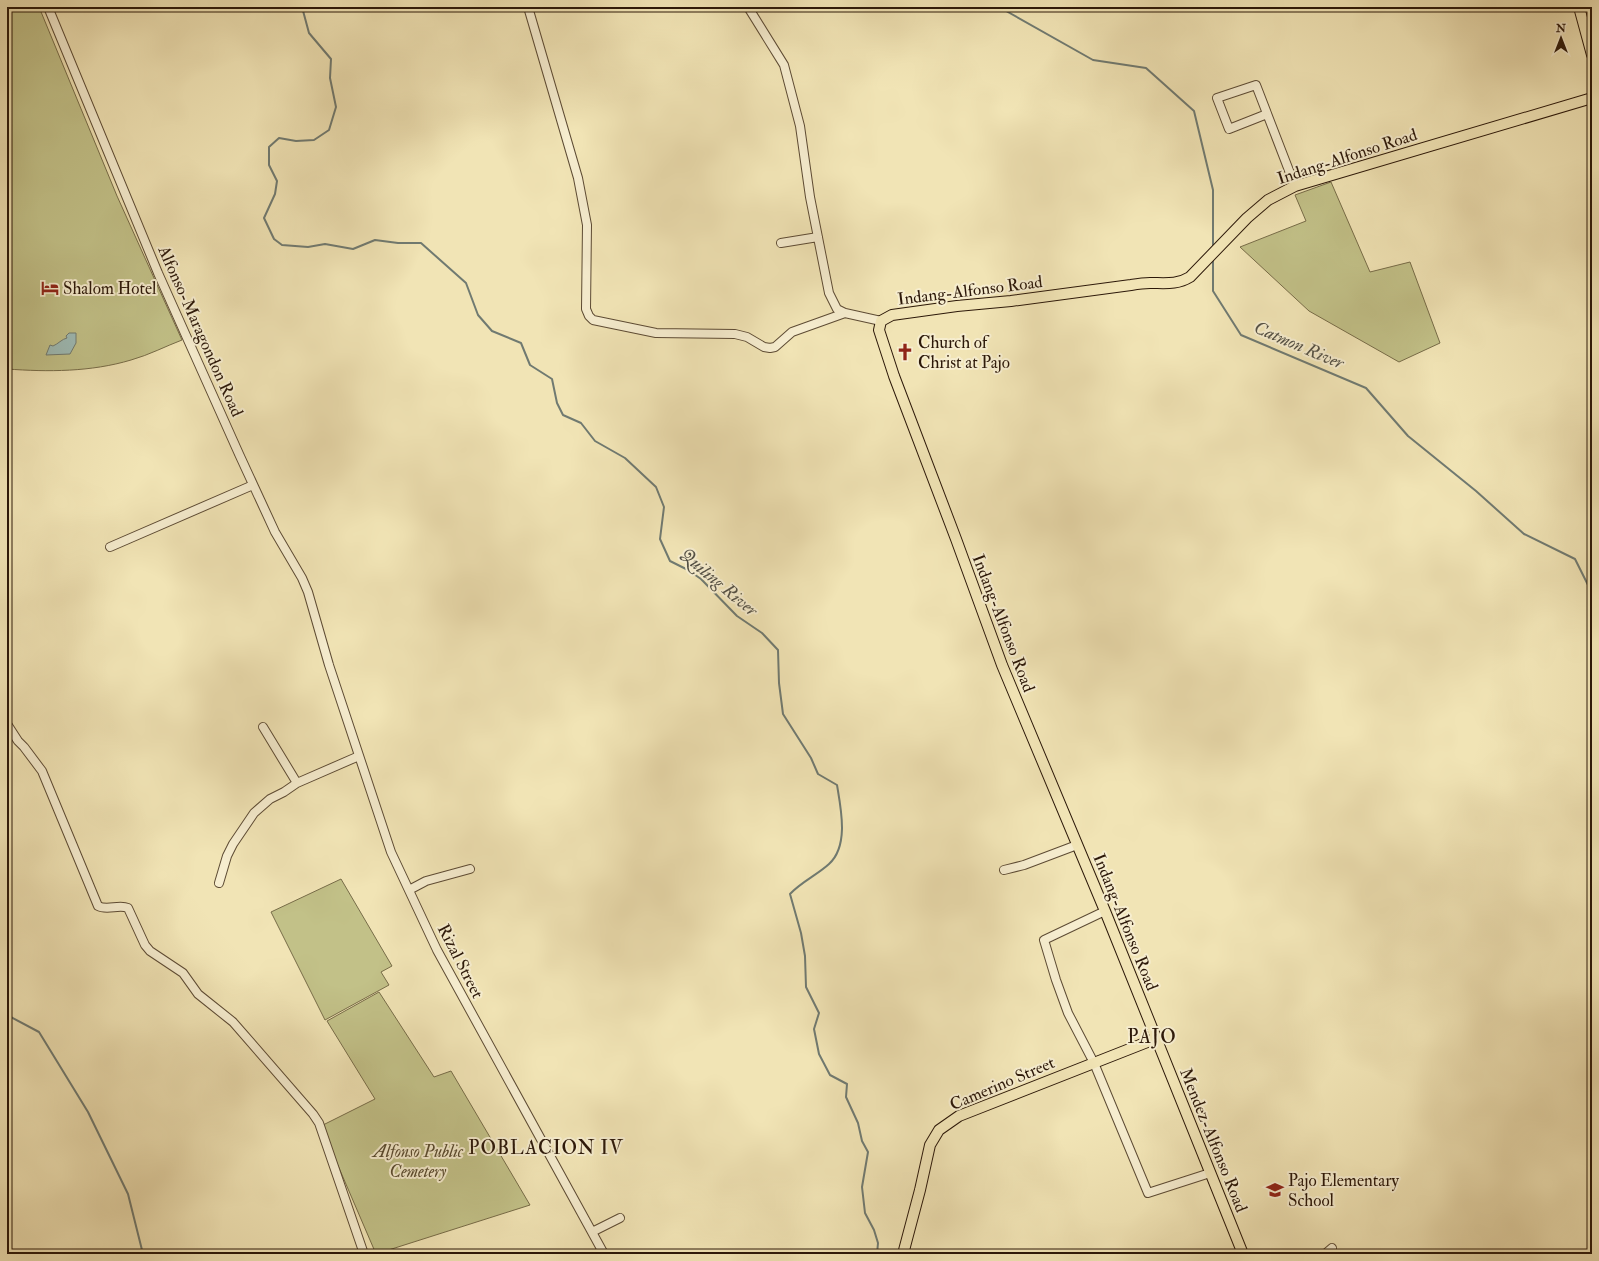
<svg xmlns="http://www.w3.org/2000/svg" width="1599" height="1261" viewBox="0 0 1599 1261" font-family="'IM FELL Double Pica',serif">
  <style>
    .green { fill: #c2c188; stroke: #776c48 }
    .water { fill: #9ebcb7; stroke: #707a71 }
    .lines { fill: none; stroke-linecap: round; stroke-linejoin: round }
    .stream { stroke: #707a71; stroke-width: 2 }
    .minor-casing { stroke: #5d4b34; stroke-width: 10 }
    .major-casing { stroke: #2c1809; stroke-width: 12 }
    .minor { stroke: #f6edcf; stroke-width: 8 }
    .major { stroke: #f1e4b5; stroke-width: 10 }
    .labels { text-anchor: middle; stroke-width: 4; stroke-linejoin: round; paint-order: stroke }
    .street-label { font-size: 17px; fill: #2c1809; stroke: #f6edcf }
    .poi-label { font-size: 17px; fill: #2c1809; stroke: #f6edcf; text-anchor: start }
    .park-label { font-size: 17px; font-style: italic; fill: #594b2f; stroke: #f6edcf }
    .water-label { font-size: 18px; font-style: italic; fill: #545146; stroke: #f6edcf }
    .quarter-label { font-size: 19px; letter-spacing: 1px; fill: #2c1809; stroke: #f6edcf }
  </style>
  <rect width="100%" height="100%" fill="#f1e4b5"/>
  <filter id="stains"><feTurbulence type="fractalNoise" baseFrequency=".005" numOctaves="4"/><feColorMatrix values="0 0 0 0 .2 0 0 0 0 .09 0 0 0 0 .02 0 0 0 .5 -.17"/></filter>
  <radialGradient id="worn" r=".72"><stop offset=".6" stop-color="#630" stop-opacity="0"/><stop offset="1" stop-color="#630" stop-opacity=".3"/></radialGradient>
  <path class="green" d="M7,7H39L117,196L182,340C166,346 149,355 131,360C91,372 48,372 7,369Z
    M1331,182L1370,272L1410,262L1440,343L1399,362L1309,311L1240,247L1306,221L1295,195Z
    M341,879L392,966L381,972L389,985L325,1020L271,912Z
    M379,992L434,1077L451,1071L530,1205L376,1254L321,1126L375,1099L327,1021Z"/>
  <path class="water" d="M69,333H76V343L70,354L46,355L50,345L53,346C58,344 62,339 67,338L66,336Z"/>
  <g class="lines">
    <path class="stream" d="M302,7L309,33L331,59L330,78L336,107L329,130L314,140L296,141L279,138L269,147V165L277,181L275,194L264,218L274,239L282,245L308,247L325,244L353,249L375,240L398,243H421L466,283L478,315L492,331L521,343L530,365L552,379L557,403L563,415L581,423L595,441L625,458L656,487L664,507L660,539L670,561L688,570L701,579L737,616L762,633L778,650L779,683L783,714L811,758L818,774L837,785C841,809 849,846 829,864C817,875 801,882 790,894L801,933L805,956L806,987L819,1013L814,1029L819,1054L830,1075L847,1084L846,1097L858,1123L862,1141L868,1152L862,1187L865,1213L874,1230L878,1243L877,1254
      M999,7L1093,60L1146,68L1194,111L1213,190V249
      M1213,259V291L1241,335L1366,388L1408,436L1476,491L1524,534L1575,559L1590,589L1592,602
      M7,1015L39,1032L88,1112L128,1194L143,1254"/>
    <g class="minor-casing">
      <path id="minor" d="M48,7L158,273L239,454L275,532L302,578L308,592L329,665L391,852L437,950L604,1254
        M528,7L578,178L587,225L586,309L589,316L593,320L656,333L735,334L747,337L764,347L770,348L775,347L792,332L845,313
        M748,7L784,65L800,126L810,197L829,293L837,309L845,313L881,321
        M1267,114L1229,129L1217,98L1256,85L1295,186
        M781,243L818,237
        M110,547L253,485
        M7,724L18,741L24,747L42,771L98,906C107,911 119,904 128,908L145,945L150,951L183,973L198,994L233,1022L313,1114L319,1123L364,1254
        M263,727L297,783
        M1004,870L1024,865L1077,845
        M219,883L227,856L233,844L254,813L270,799L284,792L297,783L359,756
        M409,890L426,881L470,869
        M1105,911L1044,940L1056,980L1068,1013L1094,1063L1148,1193L1210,1173
        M592,1232L620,1218
        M1325,1254L1332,1248"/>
    </g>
    <g class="major-casing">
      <path id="major" d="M1579,7L1592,55
        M903,1254L920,1190L930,1145L939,1130L959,1116L1155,1039
        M1243,1254L1105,911L1002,665L956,539L894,376L879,330L881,321L892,315L957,306L1011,301L1131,285C1137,284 1144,283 1150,283C1165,283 1177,285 1190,277L1247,218L1268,200L1295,186L1592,98"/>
    </g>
    <use href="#minor" class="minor"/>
    <use href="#major" class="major"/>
  </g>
  <defs>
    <g id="hotel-bare" transform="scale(1.38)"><path d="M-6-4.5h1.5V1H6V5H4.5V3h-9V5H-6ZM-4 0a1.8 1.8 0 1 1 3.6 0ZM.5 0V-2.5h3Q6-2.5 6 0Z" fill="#8f2418" stroke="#f6edcf" stroke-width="2.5" paint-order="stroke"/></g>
    <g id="church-bare" transform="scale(1.38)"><path d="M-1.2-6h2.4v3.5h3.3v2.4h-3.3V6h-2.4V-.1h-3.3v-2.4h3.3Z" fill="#8f2418" stroke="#f6edcf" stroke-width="2.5" paint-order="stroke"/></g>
    <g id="school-bare" transform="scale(1.38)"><path d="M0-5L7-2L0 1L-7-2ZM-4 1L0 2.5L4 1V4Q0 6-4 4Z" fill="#8f2418" stroke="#f6edcf" stroke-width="2.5" paint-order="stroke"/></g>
  </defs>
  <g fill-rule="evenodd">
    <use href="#hotel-bare" x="50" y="288"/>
    <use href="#church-bare" x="905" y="352"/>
    <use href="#school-bare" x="1275" y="1190"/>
  </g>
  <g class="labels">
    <g class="street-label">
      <text transform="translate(1347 156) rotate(-18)" y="6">Indang-Alfonso Road</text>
      <text transform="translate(970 290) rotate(-7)" y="6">Indang-Alfonso Road</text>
      <text transform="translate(201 331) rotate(66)" y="6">Alfonso-Maragondon Road</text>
      <text transform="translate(1004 623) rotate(69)" y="6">Indang-Alfonso Road</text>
      <text transform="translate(1126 922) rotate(68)" y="6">Indang-Alfonso Road</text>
      <text transform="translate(461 961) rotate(63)" y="6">Rizal Street</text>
      <text transform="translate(1002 1083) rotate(-23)" y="6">Camerino Street</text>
      <text transform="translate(1214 1140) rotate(68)" y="6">Mendez-Alfonso Road</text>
    </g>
    <g class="poi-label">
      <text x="63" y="294">Shalom Hotel</text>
      <text x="918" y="348">Church of<tspan x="918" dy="20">Christ at Pajo</tspan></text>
      <text x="1288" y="1186">Pajo Elementary<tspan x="1288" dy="20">School</tspan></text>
    </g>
    <g class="park-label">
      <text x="418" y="1157">Alfonso Public<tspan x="418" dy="20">Cemetery</tspan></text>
    </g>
    <g class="water-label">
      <text transform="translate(1299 345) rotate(23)" y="6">Catmon River</text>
      <text transform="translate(719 582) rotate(40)" y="6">Quiling River</text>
    </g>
    <g class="quarter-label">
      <text x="1152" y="1043">PAJO</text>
      <text x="546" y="1154">POBLACION IV</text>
    </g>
  </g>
  <rect width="1599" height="1261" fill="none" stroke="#f1e4b5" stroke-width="24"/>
  <rect x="8" y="8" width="1583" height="1245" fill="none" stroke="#2c1809" stroke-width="2"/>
  <rect x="12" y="12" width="1575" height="1237" fill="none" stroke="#2c1809"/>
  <g transform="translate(1561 38)" stroke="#f6edcf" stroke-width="3" paint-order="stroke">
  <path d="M0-3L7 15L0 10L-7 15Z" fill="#2c1809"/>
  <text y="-6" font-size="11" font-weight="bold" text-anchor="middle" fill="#2c1809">N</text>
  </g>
  <rect width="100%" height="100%" filter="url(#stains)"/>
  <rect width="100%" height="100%" fill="url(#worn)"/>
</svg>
